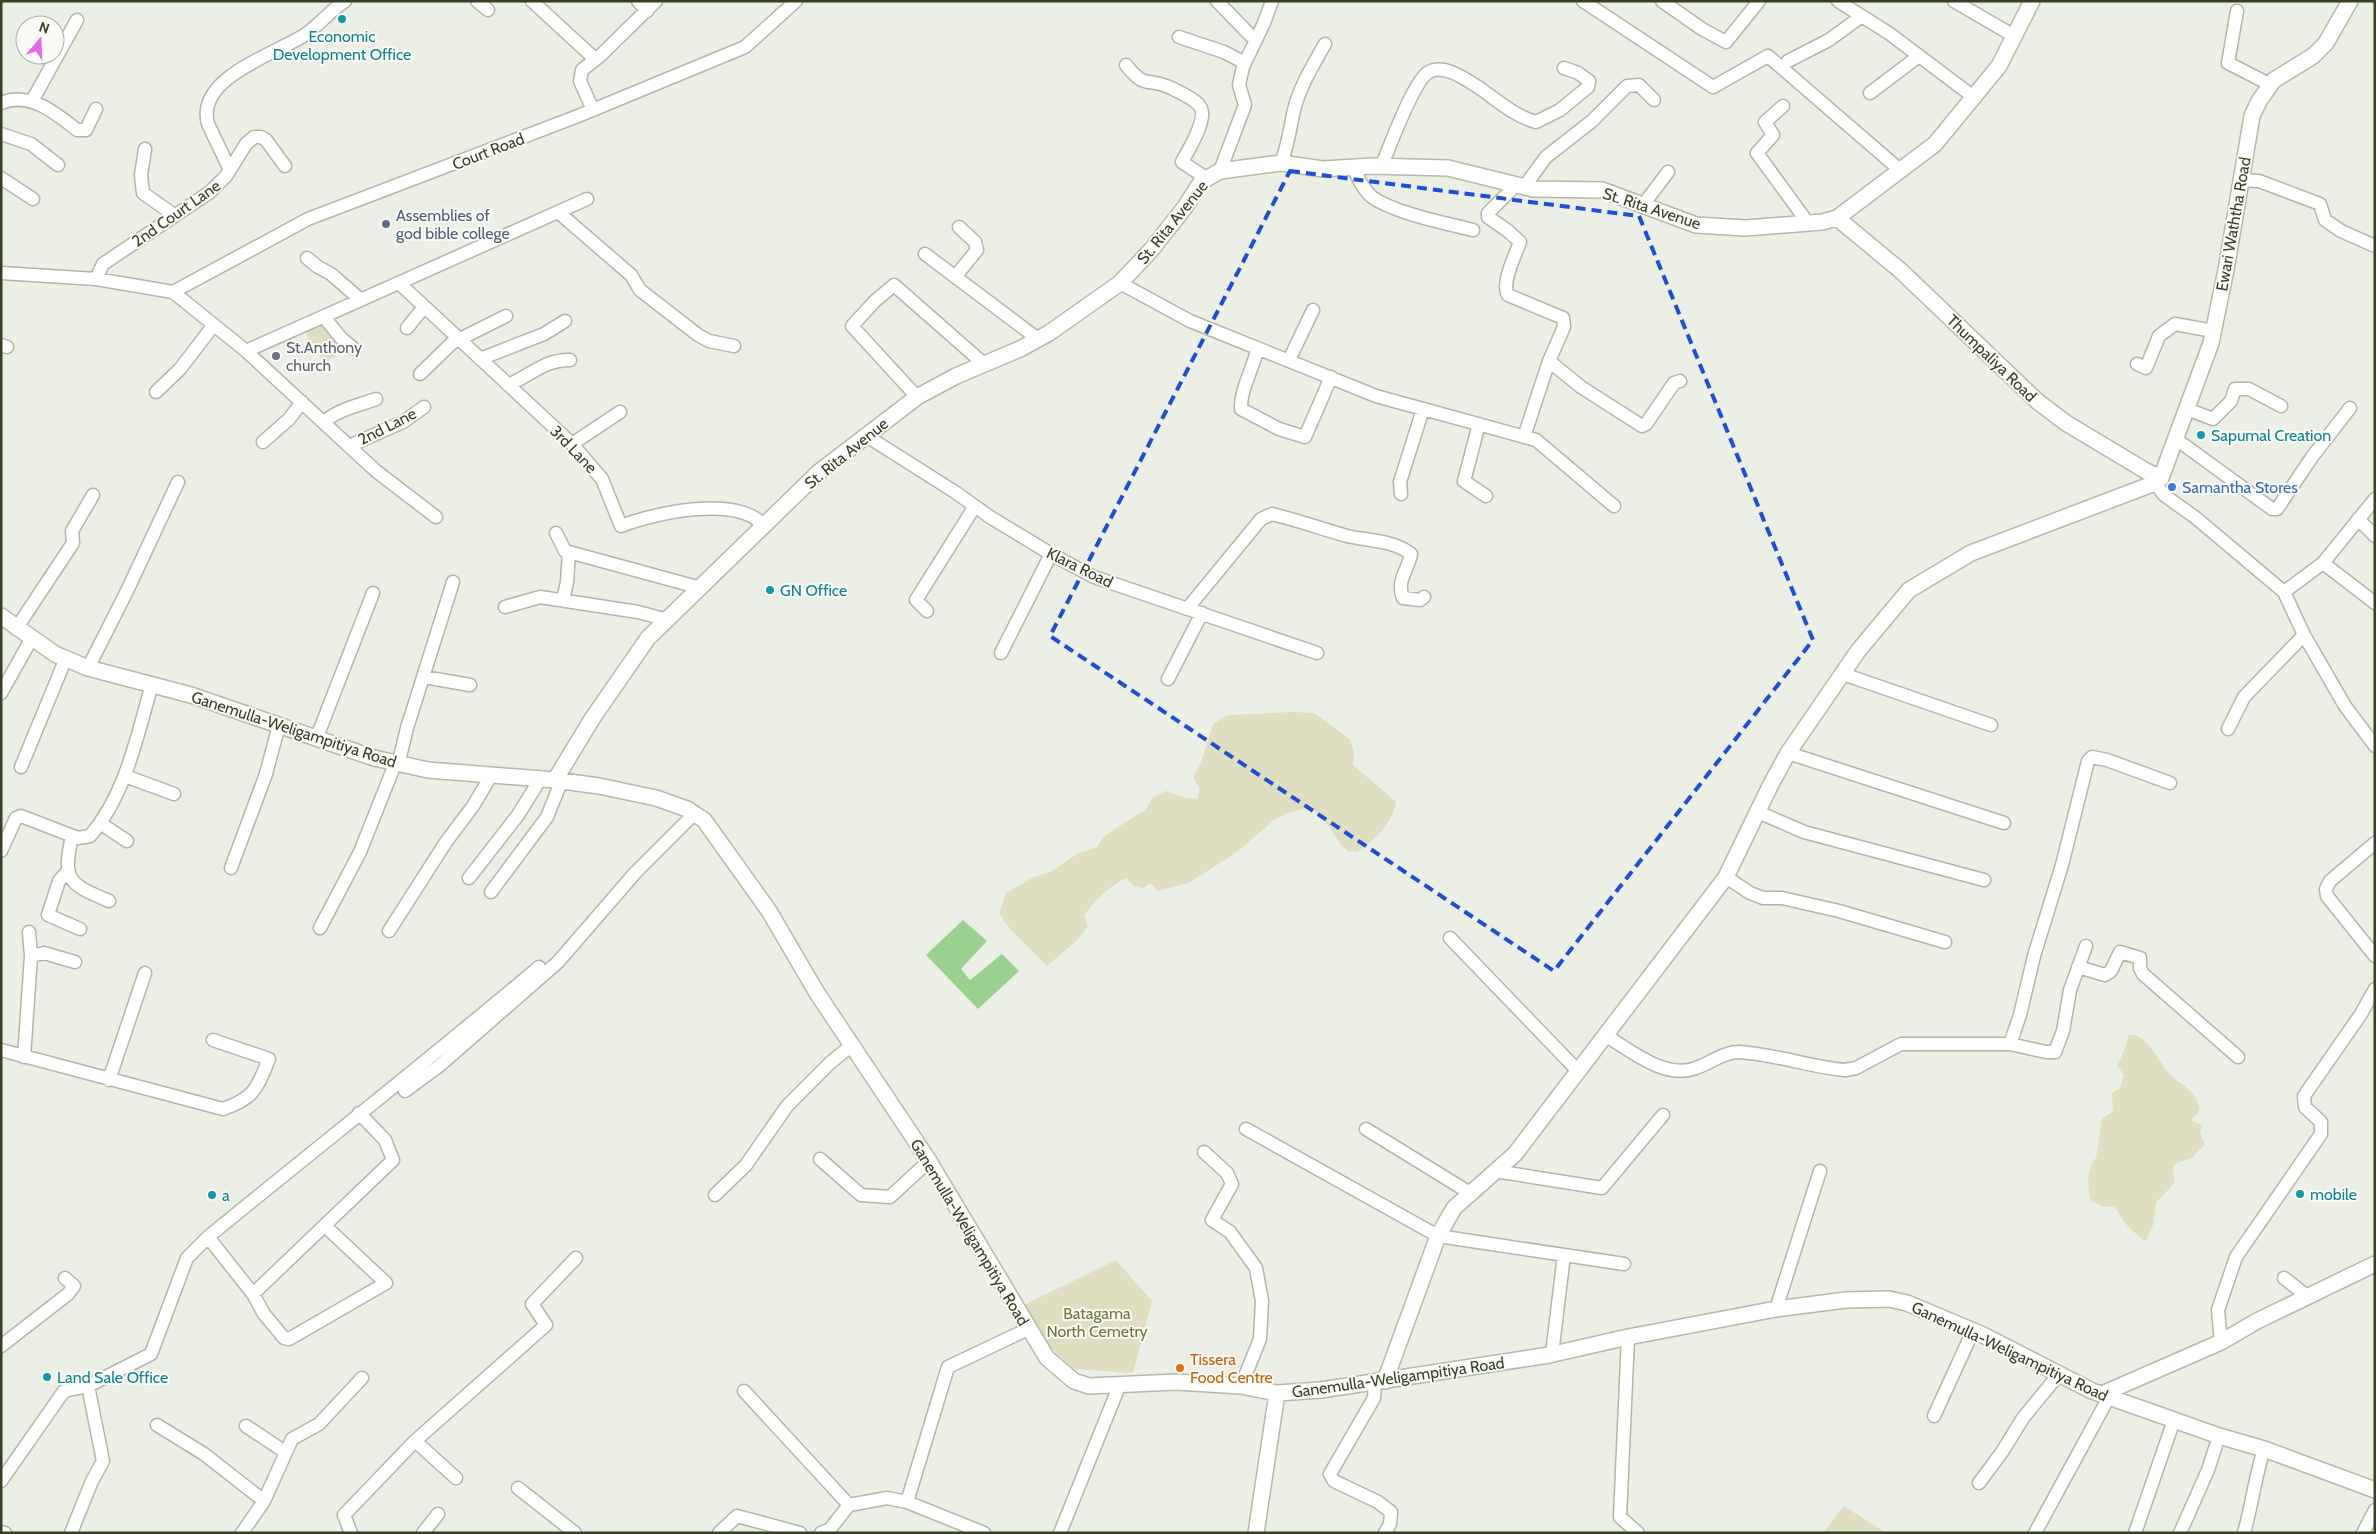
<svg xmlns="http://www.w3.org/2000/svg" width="2376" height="1534" viewBox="0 0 2376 1534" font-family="Cabin,sans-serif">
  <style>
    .green { fill: #dfdec0 }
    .water { fill: #9ad191 }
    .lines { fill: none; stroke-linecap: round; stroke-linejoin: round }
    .street-casing { stroke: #b1b7a8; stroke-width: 15 }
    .secondary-casing { stroke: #b3baa5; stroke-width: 18 }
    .street { stroke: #fff; stroke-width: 12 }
    .secondary { stroke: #fff; stroke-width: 15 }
    .marked { fill: none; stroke: #1d4ed8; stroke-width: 4; stroke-dasharray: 10 6; stroke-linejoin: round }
    .culture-dot { fill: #0f9aa8; stroke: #fafbf7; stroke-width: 2 }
    .service-dot { fill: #5c6f8a; stroke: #fafbf7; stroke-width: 2 }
    .worship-dot { fill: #6b7280; stroke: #fafbf7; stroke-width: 2 }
    .shop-dot { fill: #3f7fe0; stroke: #fafbf7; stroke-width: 2 }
    .food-dot { fill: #e8710a; stroke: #fafbf7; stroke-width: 2 }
    .labels { text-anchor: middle; stroke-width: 4; stroke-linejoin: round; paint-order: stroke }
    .culture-label { font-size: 16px; fill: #0d838f; stroke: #fafbf7; text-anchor: start }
    .street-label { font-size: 16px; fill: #354125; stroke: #fafbf7 }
    .service-label { font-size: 16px; fill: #4e5e75; stroke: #fafbf7; text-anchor: start }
    .worship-label { font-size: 16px; fill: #5b616d; stroke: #fafbf7; text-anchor: start }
    .shop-label { font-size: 16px; fill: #366cbe; stroke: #fafbf7; text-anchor: start }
    .park-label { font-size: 16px; fill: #707730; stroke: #fafbf7 }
    .food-label { font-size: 16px; fill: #c56008; stroke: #fafbf7; text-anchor: start }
  </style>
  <rect width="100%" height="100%" fill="#ecefe6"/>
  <path class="green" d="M324,319L342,348V352L325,362L315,352L304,328Z
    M1293,712L1314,713L1350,739L1354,752L1353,765L1396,802C1392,824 1375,840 1357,852L1348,851L1341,845L1325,821L1311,808L1290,812L1274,820L1237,852L1200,876L1188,883L1158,891L1150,883L1144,888L1134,886L1126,878C1109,886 1096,900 1084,915L1088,926L1077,940L1047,966L1010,929L999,913L1006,893L1032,878L1052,871L1077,854L1097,847L1103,837L1146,809L1153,797L1166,791L1182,797L1197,799L1200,789L1193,778L1201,763L1213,724L1228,715Z
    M2128,1035C2146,1032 2158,1060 2167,1071C2180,1087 2194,1085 2200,1110L2191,1120L2202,1125L2200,1133L2205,1144L2192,1158L2177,1163L2173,1167L2175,1182L2156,1203L2153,1225L2146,1241C2131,1231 2122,1222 2115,1206L2104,1207L2090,1200C2088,1188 2086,1167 2096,1158L2102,1119L2113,1111L2112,1093L2120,1088L2124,1075L2117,1065C2121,1059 2128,1042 2128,1035Z
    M1116,1260L1152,1301L1133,1373L1074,1369L1049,1346L1022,1306Z
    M1844,1506L1886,1533H1823Z"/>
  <path class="water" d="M963,920L987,941L961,969L970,980L1002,954L1019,971L978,1009L926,955Z"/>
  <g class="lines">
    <g class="street-casing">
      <path id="street" d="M477,1L488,10
        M532,1L595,59
        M638,1L647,11
        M1217,1L1250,35L1257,38
        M1583,1L1713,87L1768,56L1900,170
        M1662,1L1702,29L1726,42L1759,1
        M1838,1L1890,34L1975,98
        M1954,1L2014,36
        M2237,11L2228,63L2271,85
        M1179,37L1224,52L1245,63
        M1788,61L1829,40L1862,16
        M1126,65C1146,90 1146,77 1169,87C1177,91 1193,98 1199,105C1210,117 1188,150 1182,162L1206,178
        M1870,93L1919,56
        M32,101L77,20
        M1,103C29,91 56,113 77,130H86L96,109
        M1783,106L1765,122L1773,135L1757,153L1808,223
        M593,110L580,81L582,70L601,55L656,1
        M1,134L31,144L58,165
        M145,149L141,175L143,193L174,215
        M1281,163C1288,146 1290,128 1294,110C1300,86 1313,65 1325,44
        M1353,167C1358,178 1363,189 1372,197C1394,213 1445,223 1473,230
        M1381,167C1389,149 1414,79 1429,72C1445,63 1468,81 1481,89C1499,102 1515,116 1536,122L1560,110L1588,87L1589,81L1578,73L1564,68
        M230,170L208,124C195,77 277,54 306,34C320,24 330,11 345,1
        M1220,171L1245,105L1239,85L1243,67L1264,23L1272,1
        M1,178L33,199
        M2240,180L2259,181L2320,204L2325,220L2341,231L2375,246
        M1516,185L1488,213V217L1508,231L1520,242C1515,256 1501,283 1508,295L1563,318L1564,327L1549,361
        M1524,187L1546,157L1592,121L1627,86L1639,85L1654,100
        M1643,205L1668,172
        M558,212L631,275L640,290L698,335L709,341L734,346
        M925,254L1038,339
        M307,258L318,267L331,274L361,300
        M1,273L96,279L173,292L245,350L376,471L436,517
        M955,277L977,250L975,242L959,227
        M96,279L103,264L210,192L226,176L246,144L254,137H261L266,140L285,166
        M399,283L572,444L602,479L621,526C655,513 738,494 764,526
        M1120,283L1190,321L1376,396L1536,440L1614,506
        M173,292L308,219L578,116L745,47L796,1
        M324,317L341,338L353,348
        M407,328L424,307
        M1,345L7,347
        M1257,350C1253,369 1240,390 1241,409L1279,429L1305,437L1331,377
        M246,351L587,199
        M480,359L544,334L565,321
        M1289,360L1313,310
        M2137,364L2146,368L2159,336L2175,324L2213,331
        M420,374L452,343L506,316
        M508,385C530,376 545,359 570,360
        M156,392L180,369L213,326
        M917,397L852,326L875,301L894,285L984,364
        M2187,409L2213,419L2231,401L2235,389H2249L2281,406
        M324,422C339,409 357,406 376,399
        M1479,424L1464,481L1486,496
        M865,435L955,492L990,517L1051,554L1094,577L1317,653
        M1524,437L1549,361L1581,387L1642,426L1646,424L1674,383L1680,381
        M2176,439L2268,506L2272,509H2277L2312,457L2350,408
        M263,442L289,419L302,402
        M572,444L620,412
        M349,446L403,422L424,407
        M2155,483L2164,495L2196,518L2284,592L2304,635L2345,706L2375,746
        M1401,494L1400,482L1423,409
        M2358,519L2375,536
        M556,533L565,551L701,588
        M2323,563L2375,499
        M2284,592L2323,563L2375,603
        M563,600L567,582L569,552
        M505,607L540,597L638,612L668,620
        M1187,609L1261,519L1272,514C1297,520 1322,529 1347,536C1369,541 1393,540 1411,554C1408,571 1396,580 1403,598L1420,600L1424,597
        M927,611L916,600L975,506
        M16,629L73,543L72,531L93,495
        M1001,653L1051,554
        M88,668L126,593L178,482
        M1843,674L1991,725
        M424,677L470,685
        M1168,679L1202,613
        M1,693L32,638
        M2228,729L2244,697L2304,635
        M317,737L373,593
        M1788,753L2004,823
        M398,765L407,728L453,582
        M21,767L66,658
        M125,776L174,794
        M1758,812L1804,832L1984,880
        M100,823L127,841
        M72,836C62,881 69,884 109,901
        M2375,843L2330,881L2326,889L2327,896L2375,956
        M1,851L16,818L21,816L78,838L90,836C126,794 137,736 152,684
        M231,868L266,774L279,725
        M67,872L59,881L48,915L80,929
        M1726,877L1750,893L1763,898H1782L1839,911L1945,942
        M469,878L518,815L541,778
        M491,892L547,817L562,780
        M320,928L360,852L395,764
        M389,931L446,842L473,806L492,774
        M1450,938L1578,1071
        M31,956L44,953L75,962
        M2078,967L2105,975L2111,971L2120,952L2140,958V968L2143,974L2238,1057
        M1605,1035C1630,1050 1665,1080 1696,1068C1711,1063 1723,1052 1739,1052C1775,1054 1810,1067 1845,1070L1856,1068L1901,1044H2010L2020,1015L2034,956L2062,865L2088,761L2092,757L2107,760L2170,783
        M2010,1044L2046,1052H2055L2063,1031L2070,990L2086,946
        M1,1050L223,1109C255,1098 257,1088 269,1059L213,1040
        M24,1057L31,956L29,932
        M109,1080L145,973
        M405,1091L439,1066L558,962L635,873L694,814
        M1246,1129L1438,1236L1624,1264
        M1366,1129L1470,1193
        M1204,1152L1227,1173L1232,1184L1212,1220L1230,1232L1256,1268L1262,1301L1260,1339L1241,1386
        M820,1159L861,1195L890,1197L929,1161
        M1495,1171L1602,1188L1663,1115
        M715,1195L746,1165L787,1106L830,1063L852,1045
        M208,1237L253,1294L393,1160L385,1140L359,1113
        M2284,1278L2308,1297
        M253,1294L264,1314L284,1338L289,1339L386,1283L325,1226
        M1776,1309L1820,1171
        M1628,1337L1620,1517L1638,1533
        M2221,1342L2218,1310L2236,1257L2321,1134V1122L2305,1107L2304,1096L2361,1014L2375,989
        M1,1346L68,1294L74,1286L65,1278
        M1552,1354L1564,1255
        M1375,1383L1374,1398L1330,1474L1334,1481L1378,1502L1391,1512L1390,1524L1385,1533
        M744,1391L849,1505
        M1934,1416L1973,1331
        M157,1425L204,1454L264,1501
        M246,1426L285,1452
        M415,1441L456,1478
        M1,1481L64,1391L88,1386L151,1354L187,1258L208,1237C318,1147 430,1059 539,967
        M1979,1483L2002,1452L2023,1418L2060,1373
        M518,1488L575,1533
        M907,1502L948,1367L1028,1329
        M1,1532L5,1533
        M71,1533L92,1481L103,1461L88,1386
        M242,1533L264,1501L292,1439L319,1424L362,1378
        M351,1533L344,1515L415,1441L546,1325L532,1304L576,1258
        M423,1533L438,1514
        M719,1533L737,1516L800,1533
        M821,1533L830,1529L849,1505L887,1498L907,1502L984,1533
        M1060,1533L1120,1384
        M2035,1533L2109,1397
        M2135,1533L2174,1420
        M2180,1533L2208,1470L2219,1436
        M2244,1533C2252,1505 2255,1477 2264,1449
        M2363,1533L2375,1510"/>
    </g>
    <g class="secondary-casing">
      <path id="secondary" d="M1837,218L1901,271L2037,401L2066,423L2146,471L2161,478
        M2161,478L2211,343L2226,270L2252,116L2259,101L2274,80L2313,56L2326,43L2350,1
        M1,616L55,654L88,668L191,695L374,758L428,770L555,780L599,786L656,798L687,809L704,820L769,911L817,993L929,1161L1047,1358L1074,1381L1089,1386L1176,1382L1241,1386L1277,1393L1321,1390L1549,1355L1628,1337L1776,1309L1846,1300L1889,1299L1907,1303L1983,1335L2092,1391L2219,1436L2264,1449L2375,1490
        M555,780L592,719L648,638L819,472L917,397L956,376L1020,349L1049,333L1120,283L1152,249L1185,207L1201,182L1220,171L1281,163L1323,169L1372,166L1448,168L1533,189L1602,190L1696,225L1745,228L1822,222L1837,218L1935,144L1999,66L2032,1
        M1385,1381L1438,1236L1454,1208L1515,1154L1726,877L1770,786L1788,753L1858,651L1909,590L1971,553L2155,483L2161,478
        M2102,1394L2221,1342L2257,1321L2375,1264
        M1256,1533L1277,1393"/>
    </g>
    <use href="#street" class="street"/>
    <use href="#secondary" class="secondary"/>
  </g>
  <path class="marked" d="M1290,171L1639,216L1813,640L1554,971L1050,636Z"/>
  <g class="culture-dot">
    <circle cx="342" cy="19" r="5"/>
    <circle cx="2201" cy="435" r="5"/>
    <circle cx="770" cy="590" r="5"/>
    <circle cx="2300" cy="1194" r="5"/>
    <circle cx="212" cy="1195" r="5"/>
    <circle cx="47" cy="1377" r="5"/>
  </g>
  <circle class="service-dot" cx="386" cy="224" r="5"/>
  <circle class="worship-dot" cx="276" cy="356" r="5"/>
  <circle class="shop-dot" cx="2172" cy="487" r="5"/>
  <circle class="food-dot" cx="1180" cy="1368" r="5"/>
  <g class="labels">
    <g class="culture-label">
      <text x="342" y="42" text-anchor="middle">Economic<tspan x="342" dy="18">Development Office</tspan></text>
      <text x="2211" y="441">Sapumal Creation</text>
      <text x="780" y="596">GN Office</text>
      <text x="2310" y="1200">mobile</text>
      <text x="222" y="1201">a</text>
      <text x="57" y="1383">Land Sale Office</text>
    </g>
    <g class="street-label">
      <text transform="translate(488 151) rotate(-21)" y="6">Court Road</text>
      <text transform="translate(1652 208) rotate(18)" y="6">St. Rita Avenue</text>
      <text transform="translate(176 213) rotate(-35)" y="6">2nd Court Lane</text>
      <text transform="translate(1172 222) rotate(-51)" y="6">St. Rita Avenue</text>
      <text transform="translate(2233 224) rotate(-80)" y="6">Ewari Waththa Road</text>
      <text transform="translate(1992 358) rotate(44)" y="6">Thumpaliya Road</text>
      <text transform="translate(387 426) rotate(-27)" y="6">2nd Lane</text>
      <text transform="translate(574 449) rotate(46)" y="6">3rd Lane</text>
      <text transform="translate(846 453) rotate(-39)" y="6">St. Rita Avenue</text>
      <text transform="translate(1080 567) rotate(26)" y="6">Klara Road</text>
      <text transform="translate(294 729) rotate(18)" y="6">Ganemulla-Weligampitiya Road</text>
      <text transform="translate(970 1232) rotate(59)" y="6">Ganemulla-Weligampitiya Road</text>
      <text transform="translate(2010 1351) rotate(25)" y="6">Ganemulla-Weligampitiya Road</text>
      <text transform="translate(1398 1377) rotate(-8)" y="6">Ganemulla-Weligampitiya Road</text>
    </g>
    <g class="service-label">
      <text x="396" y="221">Assemblies of<tspan x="396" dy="18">god bible college</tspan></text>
    </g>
    <g class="worship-label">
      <text x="286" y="353">St.Anthony<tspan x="286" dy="18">church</tspan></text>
    </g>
    <g class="shop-label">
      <text x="2182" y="493">Samantha Stores</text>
    </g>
    <g class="park-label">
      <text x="1097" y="1319">Batagama<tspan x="1097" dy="18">North Cemetry</tspan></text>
    </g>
    <g class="food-label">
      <text x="1190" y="1365">Tissera<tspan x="1190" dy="18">Food Centre</tspan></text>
    </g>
  </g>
  <rect width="2376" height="1534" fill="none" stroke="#354125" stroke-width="5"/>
  <g transform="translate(40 40) rotate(19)"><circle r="24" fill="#fafbf7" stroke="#abb1a3"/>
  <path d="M0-4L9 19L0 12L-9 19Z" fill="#e765ee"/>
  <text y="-8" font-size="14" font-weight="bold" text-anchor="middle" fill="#354125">N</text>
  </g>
</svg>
